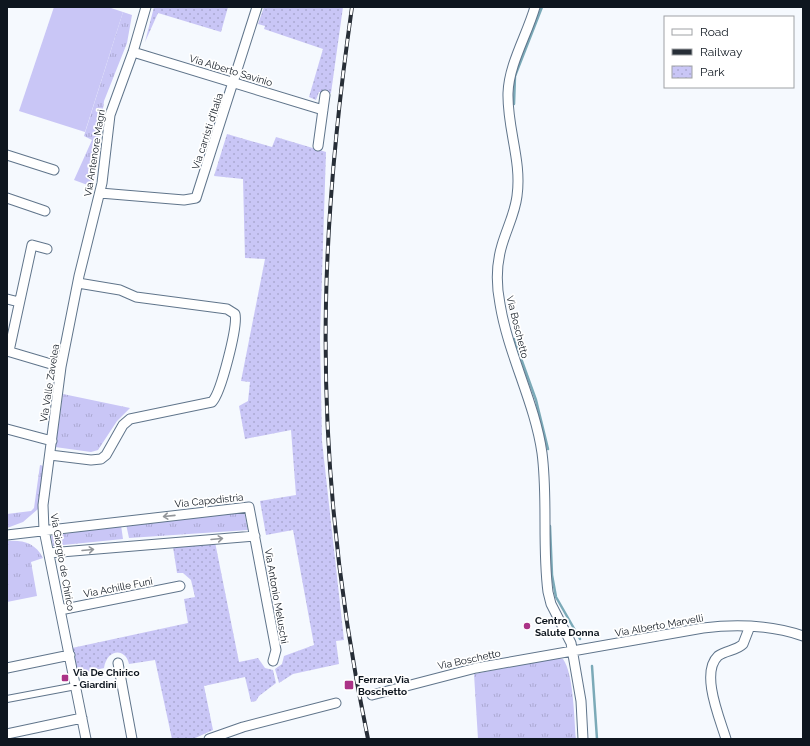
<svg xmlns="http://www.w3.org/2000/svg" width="810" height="746" viewBox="0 0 810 746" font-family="Raleway,sans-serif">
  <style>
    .grass { fill: url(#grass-tufts) }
    .park { fill: url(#park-dots) }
    .garden { fill: #c9c6f6 }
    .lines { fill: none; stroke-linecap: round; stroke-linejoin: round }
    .stream { stroke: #7baab8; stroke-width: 2.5 }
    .pedestrian-casing { stroke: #60758b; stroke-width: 8 }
    .minor-casing { stroke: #60758b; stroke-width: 11 }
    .pedestrian { stroke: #fff; stroke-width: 6 }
    .minor { stroke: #fff; stroke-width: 9 }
    .rail-casing { stroke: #272e37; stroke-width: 4 }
    .rail { stroke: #fff; stroke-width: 2.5; stroke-dasharray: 8; stroke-linecap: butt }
    .oneway { stroke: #93969a }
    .poi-dot { fill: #ab3387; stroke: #fff; stroke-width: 1.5 }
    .labels { text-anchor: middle; stroke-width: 3.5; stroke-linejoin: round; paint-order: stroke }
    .street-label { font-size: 10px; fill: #0e161f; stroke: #fff }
    .poi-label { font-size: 10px; font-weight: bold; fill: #0e161f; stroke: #fff; text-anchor: start }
  </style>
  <defs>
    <pattern id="grass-tufts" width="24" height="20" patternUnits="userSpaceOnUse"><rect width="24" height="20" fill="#c9c6f6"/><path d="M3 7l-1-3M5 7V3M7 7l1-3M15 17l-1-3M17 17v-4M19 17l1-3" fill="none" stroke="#aba9d2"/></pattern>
    <pattern id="park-dots" width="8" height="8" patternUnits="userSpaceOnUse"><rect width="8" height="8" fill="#c9c6f6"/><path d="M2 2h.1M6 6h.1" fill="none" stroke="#aba9d2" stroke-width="1.8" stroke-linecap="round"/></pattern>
  </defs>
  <rect width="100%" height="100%" fill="#f5f9fe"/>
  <path class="grass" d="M123,12L132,15L127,43L104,101L93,187L74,180L92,140L84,136Z
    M63,394L130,408L117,421L98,450L91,452L55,447Z
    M40,465L44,466L38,509L23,522L7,528V514L31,511L34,508Z
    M244,511L248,530L129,538L126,524Z
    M121,525L123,539L53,546L51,536Z
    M7,541C24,540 35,543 43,558L31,562L37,596L7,602Z
    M557,658L563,659C574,674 574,720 576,739H478L474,674Z"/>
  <path class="park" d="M154,7H228L221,32L158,13L145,42Z
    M264,7H343L331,93L319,92L316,100L309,97L323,49L264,29L265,26L258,24Z
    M227,134L272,147L276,137L326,152L320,337L322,441L344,640L336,641L339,664L293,674L279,683L275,669L282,664L284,656L314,645L293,530L266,535L260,501L296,495L291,430L245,439L239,406L248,401L250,382L241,381L265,259L245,258L243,179L214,176Z
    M215,542L239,662L258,658L265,668L273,670L276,683L259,696L256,701L251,702L245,677L204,686L213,730L193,739H172L155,660L129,664C126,648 107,648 104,668L78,674L72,648L188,623L184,599L195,597L191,580L183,573H177L173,547Z"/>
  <path class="garden" d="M54,7H108L123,12L85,132L19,111Z"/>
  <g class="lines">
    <path class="stream" d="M514,104L515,76L542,7
      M514,339L536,400L548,449
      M550,526L552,575L556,597L580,639
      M592,666L597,739"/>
    <g class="pedestrian-casing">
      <path id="pedestrian" d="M7,699L76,686"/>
    </g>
    <g class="minor-casing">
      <path id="minor" d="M535,7C527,35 509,64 508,93C507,128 522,161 517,196C515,213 507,228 502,245C496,265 496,284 500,304C508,354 535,403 542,453C548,499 542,546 548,592L551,604L571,643L581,701L583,739
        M133,52L323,110
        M318,146L325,95
        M7,155L54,170
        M100,193L184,200L196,198L257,7
        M7,198L45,211
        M7,299L19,302
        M7,351L61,367
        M9,351L32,245L47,249
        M7,429L52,441
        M50,455L91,460L101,459L106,455L123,425L130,419L212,402C221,393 238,326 235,314L227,309L136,297L120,290L78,283
        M7,535L249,507L276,650L273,661
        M49,553L255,536
        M60,610L180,586
        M118,663L132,739
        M7,668L70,655
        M372,695L476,668L703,628C736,624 771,625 803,636
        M7,734L82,718
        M86,739L44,530L43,505L61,367L79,276L102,183L110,115L133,52L146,7
        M209,739L243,727L336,703
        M726,739C720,719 700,673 718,656C726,650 736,651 743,644L750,626"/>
    </g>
    <use href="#pedestrian" class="pedestrian"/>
    <use href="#minor" class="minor"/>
    <g class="rail-casing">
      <path id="rail" d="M352,7C338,105 328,203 326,302C323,448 338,596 368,739"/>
    </g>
    <use href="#rail" class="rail"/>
  </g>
  <defs><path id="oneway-shaft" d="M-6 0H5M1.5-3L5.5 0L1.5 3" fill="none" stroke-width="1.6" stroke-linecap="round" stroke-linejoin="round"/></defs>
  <g class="oneway">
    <use href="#oneway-shaft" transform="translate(169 516) rotate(174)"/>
    <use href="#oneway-shaft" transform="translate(217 539) rotate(-5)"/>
    <use href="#oneway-shaft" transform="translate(88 550) rotate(-5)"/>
  </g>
  <g class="poi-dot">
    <circle cx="527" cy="626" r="4"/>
    <rect x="61" y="674" width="8" height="8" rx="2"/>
    <rect x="344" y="680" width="10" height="10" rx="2"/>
  </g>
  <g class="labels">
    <g class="street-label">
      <text transform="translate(231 70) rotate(17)" y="4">Via Alberto Savinio</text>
      <text transform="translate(207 131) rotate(-72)" y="4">Via carristi d'Italia</text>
      <text transform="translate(94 153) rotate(-81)" y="4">Via Antenore Magri</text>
      <text transform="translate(518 327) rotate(76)" y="4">Via Boschetto</text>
      <text transform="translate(49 383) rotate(-81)" y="4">Via Valle Zavelea</text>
      <text transform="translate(209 500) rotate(-6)" y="4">Via Capodistria</text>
      <text transform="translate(63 562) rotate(80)" y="4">Via Giorgio de Chirico</text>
      <text transform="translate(118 587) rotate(-11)" y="4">Via Achille Funi</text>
      <text transform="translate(277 596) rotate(80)" y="4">Via Antonio Meluschi</text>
      <text transform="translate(659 625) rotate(-10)" y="4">Via Alberto Marvelli</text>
      <text transform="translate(469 659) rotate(-12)" y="4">Via Boschetto</text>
    </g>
    <g class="poi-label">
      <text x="535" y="624">Centro<tspan x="535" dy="12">Salute Donna</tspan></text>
      <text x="73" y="676">Via De Chirico<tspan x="73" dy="12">- Giardini</tspan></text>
      <text x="358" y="683">Ferrara Via<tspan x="358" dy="12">Boschetto</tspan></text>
    </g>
  </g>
  <rect width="810" height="746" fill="none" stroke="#0e161f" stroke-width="16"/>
  <rect x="664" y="16" width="130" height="72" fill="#ffffff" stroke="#9fa2a5"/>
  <rect x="672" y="29" width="20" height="6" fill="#ffffff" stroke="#9fa2a5"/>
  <text x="700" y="36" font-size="12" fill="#0e161f">Road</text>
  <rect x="672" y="49" width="20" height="6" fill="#272e37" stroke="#9fa2a5"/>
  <text x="700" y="56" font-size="12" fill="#0e161f">Railway</text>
  <rect x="672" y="66" width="20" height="12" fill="url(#park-dots)" stroke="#9fa2a5"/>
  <text x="700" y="76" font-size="12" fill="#0e161f">Park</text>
</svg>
